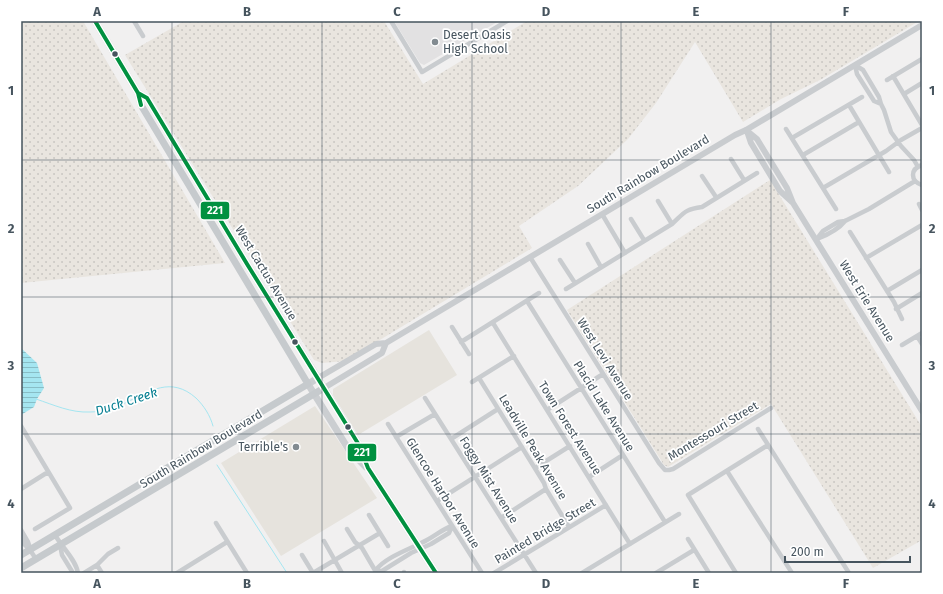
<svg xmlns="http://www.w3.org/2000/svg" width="943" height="594" viewBox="0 0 943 594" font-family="'Fira Sans',sans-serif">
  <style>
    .commercial { fill: #e6e3dd }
    .education { fill: #e2e1e2 }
    .sand { fill: url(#sand-dots) }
    .water { fill: url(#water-rules) }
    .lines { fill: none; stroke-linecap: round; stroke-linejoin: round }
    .stream { stroke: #a5e6f1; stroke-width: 1 }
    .minor { stroke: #c9cccf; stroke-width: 4.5 }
    .tertiary { stroke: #c9cccf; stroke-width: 6 }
    .secondary { stroke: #cbced1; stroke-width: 7 }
    .primary { stroke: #c6cacd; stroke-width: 7 }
    .bus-1-casing { stroke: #fff; stroke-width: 7 }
    .bus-1 { stroke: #009140; stroke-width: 4 }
    .grid { fill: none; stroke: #46545e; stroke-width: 1; stroke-opacity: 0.55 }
    .poi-dot { fill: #828b91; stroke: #fff; stroke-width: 1.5 }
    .bus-dot { fill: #46545e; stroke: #fff; stroke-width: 1.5 }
    .labels { text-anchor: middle; stroke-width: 3.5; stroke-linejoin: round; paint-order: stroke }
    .poi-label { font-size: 12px; fill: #46545e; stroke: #fff; text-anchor: start }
    .street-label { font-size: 12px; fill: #46545e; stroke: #fff }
    .water-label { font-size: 13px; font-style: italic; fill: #077f92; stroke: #fff }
    .line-badge { stroke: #fff; stroke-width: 1.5 }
    .badge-label { font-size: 11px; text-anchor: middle; font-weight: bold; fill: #fff }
    .neatline { fill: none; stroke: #46545e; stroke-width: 1.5 }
    .grid-label { font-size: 13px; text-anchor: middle; font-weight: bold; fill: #46545e }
  </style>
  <defs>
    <pattern id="sand-dots" width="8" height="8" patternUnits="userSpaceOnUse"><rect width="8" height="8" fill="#e9e5df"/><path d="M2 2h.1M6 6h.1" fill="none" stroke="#c9c6c2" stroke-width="1.8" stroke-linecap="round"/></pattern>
    <pattern id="water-rules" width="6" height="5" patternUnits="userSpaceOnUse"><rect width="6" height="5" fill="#a5e6f1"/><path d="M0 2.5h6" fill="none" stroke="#88bdc6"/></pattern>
  </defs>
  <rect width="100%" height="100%" fill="#f1f0f0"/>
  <path class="commercial" d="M429,330L457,375L358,435L333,395V389Z
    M315,406L377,498L281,556L221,463Z"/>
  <path class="education" d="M394,21H499L424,65L420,63Z"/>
  <path class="sand" d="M21,21H83L225,263L21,283Z
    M184,21H384L423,84L527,21H919L820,80L781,99L743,122L695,42L656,103L628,139L578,186L519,226L532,248L345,361L322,363L314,360L125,55Z
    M770,180L922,427V540L873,568L771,404L668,467L664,465L567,310Z"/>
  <path class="water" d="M21,348L37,363L44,388L37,399L34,407L21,415Z"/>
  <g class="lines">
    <path class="stream" d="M36,399C54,405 71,413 90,412C101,412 115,408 125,403C150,391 171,376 196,398C204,406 210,415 213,426
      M217,465L287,573"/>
    <path class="minor" d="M134,21L143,36
      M391,21L422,72L507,21
      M855,65L863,70L879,97L881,104L884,110L891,132L901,146L914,160L918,167
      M855,65L857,74L874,101L881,104
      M893,76L922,125
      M887,80L922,59
      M904,94L922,83
      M849,105L889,172
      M786,129L836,209
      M792,138L862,97
      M803,155L859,122
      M731,159L744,180
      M922,165C910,169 910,181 922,185
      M702,176L716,197
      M823,188L886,151L901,140L922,128
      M658,201L672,224
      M919,204L922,210
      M602,214L625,253
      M631,219L644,240
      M850,232L894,302L902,319
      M817,239C827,235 838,230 845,221
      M816,240L823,231L838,222L845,221L869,209L915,181
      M588,244L601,267
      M530,257L659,463L665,470H669L673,469L771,408
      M866,258L922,225
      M560,260L575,283
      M566,289L672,224C684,213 685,209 702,207L757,173
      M887,291L922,270
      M527,301L665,522
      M896,309L922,293
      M493,323L630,544
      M452,327L469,354
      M917,336L922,344
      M461,342L539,293
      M902,345L922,333
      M479,378L544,483L546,489L569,527
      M472,382L514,356
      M425,398L536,573
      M547,410L603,374
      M388,424L482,573
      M21,426L70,508L35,529
      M758,429L849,573
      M396,437L435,414
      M451,439L498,409
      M535,468L570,446
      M727,471L792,573
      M589,477L623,455
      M21,489L48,472
      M437,501L522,447
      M369,515L388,546
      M501,518L546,489
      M216,523L247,573
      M347,529L355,542L362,548L376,572
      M21,530L28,542L30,548
      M55,535C62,547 76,560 78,573
      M21,539L24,544L30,550L36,559
      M688,539L709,573
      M324,541L342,573
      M60,545L62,555L73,573
      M302,555L313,573
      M97,565L102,573
      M376,570L382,571L411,553L431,544L449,533L452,526
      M376,570C385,557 413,548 427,540C436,535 443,529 452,526
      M404,572V573
      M84,573L97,565L108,554L118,548
      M177,573L227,542
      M313,573L380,533
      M494,573L606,505
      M582,573L679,514
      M656,573L694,550
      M736,573L688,495L768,445
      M921,573H922"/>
    <path class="tertiary" d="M746,130L757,139L787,188L793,203L922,411
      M747,131L751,143L780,191L792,202
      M318,378L376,344L386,343L735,135L746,130L922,25
      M324,388L382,353L386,343"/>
    <path class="secondary" d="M318,378L308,384L349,450L366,467
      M324,388L359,445L368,468L436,573"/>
    <path class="primary" d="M21,555L308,384L141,105L138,93L95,21
      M21,568L324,388L247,264L147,98L138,93"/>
    <g class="bus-1-casing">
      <path id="bus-1" d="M95,21L138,93L141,105
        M138,93L147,98L247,264L359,445L368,468L436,573"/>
    </g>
    <use href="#bus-1" class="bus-1"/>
  </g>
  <path class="grid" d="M172,21V573M322,21V573M472,21V573M621,21V573M771,21V573M21,160H922M21,297H922M21,434H922"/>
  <g class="poi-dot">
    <circle cx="435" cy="42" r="4"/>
    <circle cx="296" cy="447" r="4"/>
  </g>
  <g class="bus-dot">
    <circle cx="115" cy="54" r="3.5"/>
    <circle cx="295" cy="342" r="3.5"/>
    <circle cx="348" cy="427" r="3.5"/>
  </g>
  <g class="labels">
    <g class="poi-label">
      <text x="443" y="39">Desert Oasis<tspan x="443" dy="14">High School</tspan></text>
      <text x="288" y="451" text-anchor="end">Terrible's</text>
    </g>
    <g class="street-label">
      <text transform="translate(648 174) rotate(-31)" y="4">South Rainbow Boulevard</text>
      <text transform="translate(266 273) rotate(59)" y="4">West Cactus Avenue</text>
      <text transform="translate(867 301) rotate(58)" y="4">West Erie Avenue</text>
      <text transform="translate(605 359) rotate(58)" y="4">West Levi Avenue</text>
      <text transform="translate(604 406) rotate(58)" y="4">Placid Lake Avenue</text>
      <text transform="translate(570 428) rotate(58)" y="4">Town Forest Avenue</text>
      <text transform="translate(713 431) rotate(-31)" y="4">Montessouri Street</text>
      <text transform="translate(533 447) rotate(59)" y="4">Leadville Peak Avenue</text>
      <text transform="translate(201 449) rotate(-31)" y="4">South Rainbow Boulevard</text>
      <text transform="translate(489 480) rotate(58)" y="4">Foggy Mist Avenue</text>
      <text transform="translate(443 493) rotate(58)" y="4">Glencoe Harbor Avenue</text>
      <text transform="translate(545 531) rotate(-31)" y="4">Painted Bridge Street</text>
    </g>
    <g class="water-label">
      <text transform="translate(126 401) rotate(-18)" y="5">Duck Creek</text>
    </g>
  </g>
  <g class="line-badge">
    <rect x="200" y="201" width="30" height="19" rx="4" fill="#009140"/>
    <rect x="347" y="443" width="30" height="19" rx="4" fill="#009140"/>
  </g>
  <g class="badge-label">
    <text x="215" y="214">221</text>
    <text x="362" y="456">221</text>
  </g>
  <rect width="943" height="594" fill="none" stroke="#ffffff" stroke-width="44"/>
  <path d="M785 556v6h125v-6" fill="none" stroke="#46545e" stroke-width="2"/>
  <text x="791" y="556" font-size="12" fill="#46545e" stroke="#ffffff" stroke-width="3" paint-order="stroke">200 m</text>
  <rect x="22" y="22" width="899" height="550" class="neatline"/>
  <g class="grid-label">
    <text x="97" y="16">A</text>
    <text x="247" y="16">B</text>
    <text x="397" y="16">C</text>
    <text x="546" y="16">D</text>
    <text x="696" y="16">E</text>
    <text x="846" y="16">F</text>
    <text x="11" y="95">1</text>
    <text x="932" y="95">1</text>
    <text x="11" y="233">2</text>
    <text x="932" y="233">2</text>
    <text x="11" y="370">3</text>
    <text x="932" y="370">3</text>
    <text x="11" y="508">4</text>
    <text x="932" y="508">4</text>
    <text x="97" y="588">A</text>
    <text x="247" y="588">B</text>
    <text x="397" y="588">C</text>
    <text x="546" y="588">D</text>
    <text x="696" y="588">E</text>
    <text x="846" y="588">F</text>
  </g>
</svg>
